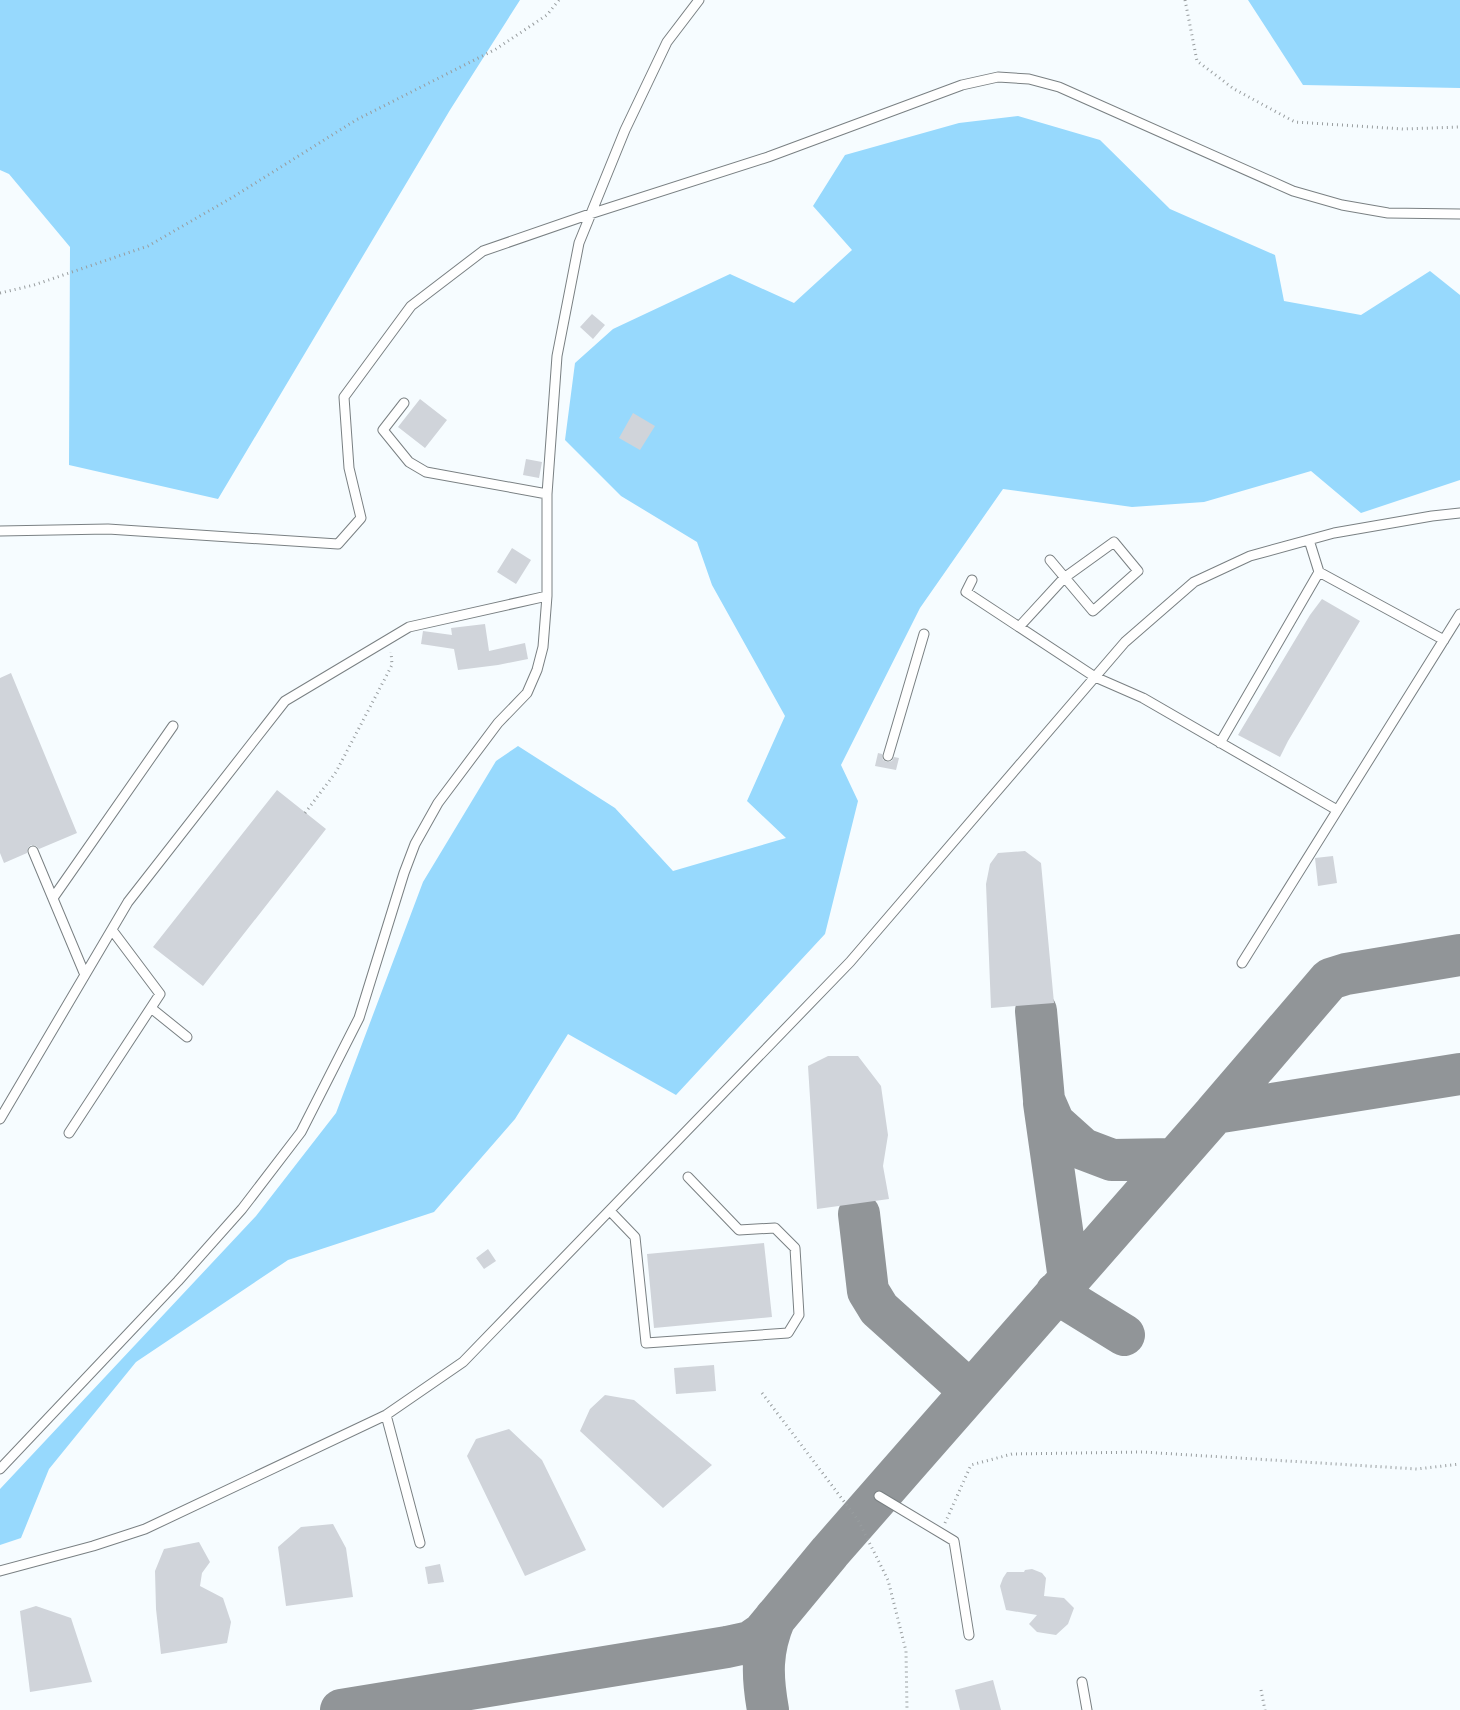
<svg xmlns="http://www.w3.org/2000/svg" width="1460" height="1710" viewBox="0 0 1460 1710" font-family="Lora,serif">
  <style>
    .green { fill: #97d9fd }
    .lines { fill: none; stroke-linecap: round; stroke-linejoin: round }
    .taxiway { stroke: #919598; stroke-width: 42 }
    .building { fill: #d0d4da }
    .service-casing { stroke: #7a8083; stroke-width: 11 }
    .path { stroke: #989d9f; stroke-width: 3; stroke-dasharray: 1 4; stroke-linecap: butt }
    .service { stroke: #fff; stroke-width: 9 }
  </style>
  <rect width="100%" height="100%" fill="#f6fcff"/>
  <path class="green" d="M0,0H520L450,110L218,499L69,465L70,247L9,174L0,170Z
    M1248,0H1460V88L1303,85Z
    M1018,116L1100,140L1170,209L1275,255L1284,301L1361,315L1430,271L1460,295V480L1361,513L1311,471L1204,502L1132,507L1003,489L920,608L841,765L858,801L825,934L676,1095L568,1034L515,1119L434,1212L288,1260L136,1362L49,1469L21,1538L0,1545V1489L256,1216L336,1113L423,882L496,761L518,746L615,808L673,871L786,838L747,801L785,716L712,585L697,542L621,496L565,440L575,363L613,329L730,274L794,303L852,250L813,206L845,155L959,123Z"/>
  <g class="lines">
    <path class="taxiway" d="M1036,1011L1044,1100L1054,1123L1083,1149L1112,1160L1174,1159
      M1044,1103L1069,1279
      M1215,1113L1330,979L1346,974L1460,955
      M859,1214L868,1291L879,1309L970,1391
      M1056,1293L1124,1335
      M341,1710L727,1647L750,1642L763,1633L830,1552L907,1464L1215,1113L1460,1074
      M768,1710C762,1676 761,1651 775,1618"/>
  </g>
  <path class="building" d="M592,314L605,325L593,339L580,327Z
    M420,399L447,420L425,448L398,427Z
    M633,413L655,426L640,450L619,438Z
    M526,459L542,462L539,478L523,475Z
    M512,548L531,560L516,584L497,572Z
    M1322,599L1360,621L1288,741L1280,757L1238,735L1310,615Z
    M485,624L489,651L525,643L528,659L498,665L458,670L454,649L421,644L423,631L452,635L451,628Z
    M11,673L77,833L39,849L36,846L31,845L28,848L27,853L4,863L0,853V678Z
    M878,753L882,754L883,760L887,762L892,761L894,757L899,758L896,770L875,766Z
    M277,790L326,829L203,986L153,947Z
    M1025,851L1041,863L1054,1003L991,1008L986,884L990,864L998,853Z
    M1333,856L1337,883L1318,886L1315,858Z
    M828,1056H858L881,1086L888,1135L883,1166L889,1199L817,1209L808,1066Z
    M764,1243L772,1317L654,1328L647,1254Z
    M488,1249L496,1261L484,1269L476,1258Z
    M714,1365L716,1391L676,1394L674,1368Z
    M605,1395L634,1400L712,1465L663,1508L580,1431L590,1409Z
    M509,1429L542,1460L586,1550L525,1576L467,1456L476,1439Z
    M333,1524L346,1548L353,1597L286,1606L278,1547L301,1527Z
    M199,1542L210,1562L202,1573L200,1586L223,1598L231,1622L227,1643L161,1654L156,1609L155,1571L164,1549Z
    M440,1564L444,1582L428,1584L425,1567Z
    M1032,1569L1042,1573L1046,1578L1044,1596L1064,1598L1074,1608L1068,1624L1056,1635L1037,1632L1029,1624L1037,1615L1006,1610L1000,1586L1003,1578L1007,1572H1024L1025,1570Z
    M36,1606L71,1618L92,1682L30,1692L20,1611Z
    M993,1680L1001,1710H960L955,1690Z"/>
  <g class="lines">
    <g class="service-casing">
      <path id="service" d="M404,403L383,430L409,462L426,472L547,494
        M0,531L108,529L338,544L361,518L349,468L344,397L411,306L483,251L590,214L768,157L962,85L998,77L1029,79L1059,87L1293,191L1342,205L1388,213L1460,214
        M1309,540L1319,572
        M972,580L966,592L1095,677L1143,698L1337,810
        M1019,627L1064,578L1114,542L1138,571L1093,611L1050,560
        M1220,743L1319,572L1444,640
        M888,756L924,634
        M33,851L85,975
        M53,898L173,726
        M1242,963L1460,614
        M151,1008L187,1037
        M0,1119L128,902L285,701L409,627L547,596
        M69,1133L160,994L112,930
        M610,1211L635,1237L646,1343L788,1333L799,1315L795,1248L775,1228L739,1230L688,1177
        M386,1415L420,1543
        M0,1469L178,1281L242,1209L301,1132L359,1018L404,873L415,844L438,803L498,723L527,693L537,670L543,647L547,596V494L557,356L579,243L625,130L667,42L699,0
        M879,1496L954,1541L969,1635
        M0,1571L93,1546L145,1529L386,1415L463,1362L850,962L1125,642L1194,582L1250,556L1334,533L1432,516L1460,513
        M1082,1682L1087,1710"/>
    </g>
    <path class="path" d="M1185,0L1197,61L1234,89L1295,122L1403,129L1460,127
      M0,293L34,285L148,246L233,197L356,120L496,49L547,15L559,0
      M305,813L336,772L392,665L391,652
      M762,1393L858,1520L888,1580L906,1651L907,1710
      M945,1523L971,1465L1012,1454L1142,1452L1417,1469L1460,1464
      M1261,1690L1265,1710"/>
    <use href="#service" class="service"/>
  </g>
</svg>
